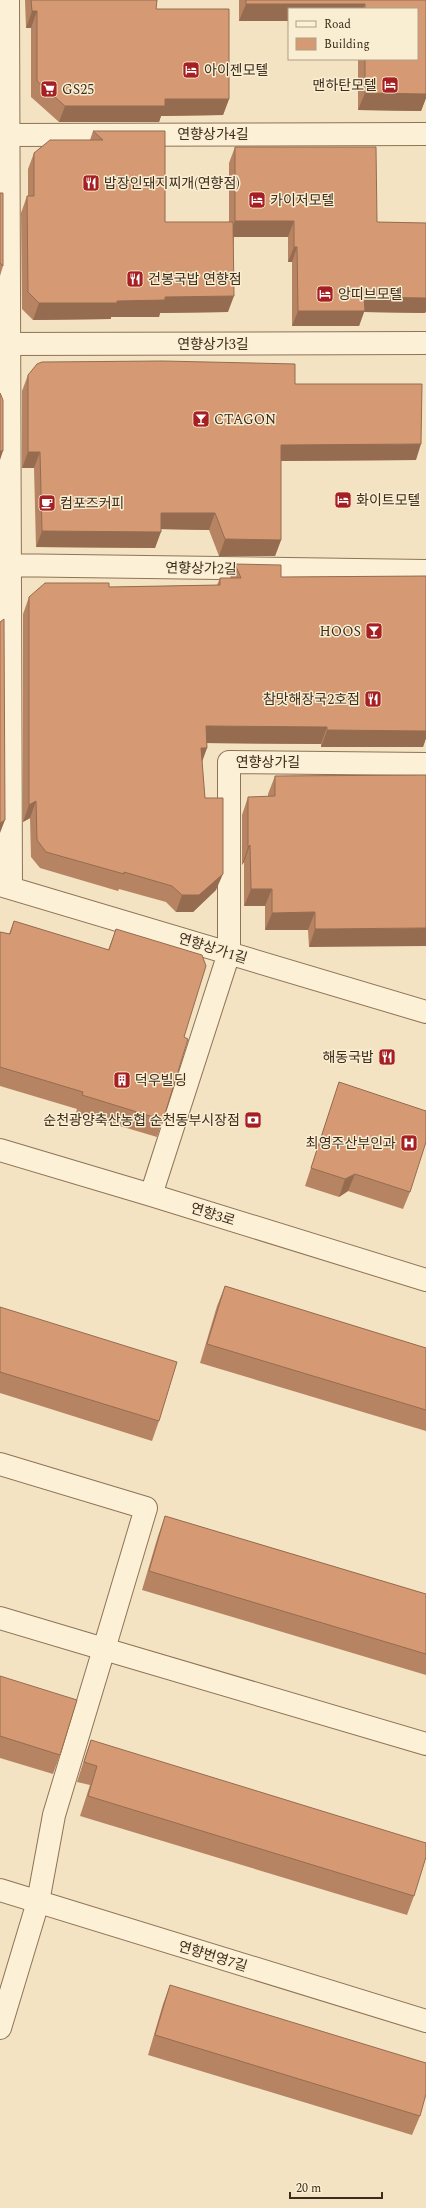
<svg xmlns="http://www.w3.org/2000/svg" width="426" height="2208" viewBox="0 0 426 2208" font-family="Spectral,'Noto Sans KR',serif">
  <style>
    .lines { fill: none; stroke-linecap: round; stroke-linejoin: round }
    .minor-casing { stroke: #8f7356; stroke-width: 24 }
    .minor { stroke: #fcf0d6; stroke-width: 22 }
    .wall { fill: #b78463 }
    .shaded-wall { fill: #956c50 }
    .building { fill: #d59a73; stroke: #956c50 }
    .labels { text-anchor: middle; stroke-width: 3; stroke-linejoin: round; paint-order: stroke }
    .poi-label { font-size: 14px; fill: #3d2c1c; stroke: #f9edd2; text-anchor: start }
    .street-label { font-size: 14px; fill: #3d2c1c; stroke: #f9edd2 }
  </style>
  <rect width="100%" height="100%" fill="#f3e3c2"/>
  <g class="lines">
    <g class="minor-casing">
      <path id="minor" d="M8,0L11,888
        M0,135L426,134
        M0,344L426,343
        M0,565L426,571
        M0,885L426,1012
        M0,1150L151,1195L426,1280
        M151,1195L229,953V762L426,764
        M0,1464L146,1508L104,1649L426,1744
        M0,1618L104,1649L54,1815L38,1902L0,2028
        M0,1890L426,2021"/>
    </g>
    <use href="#minor" class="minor"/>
  </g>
  <path class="wall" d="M25,0H157L156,9L229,99L223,115L161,116L159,122H59L31,97V28H26Z
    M239,0H426V98L421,111L358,110V59H417V9H289V21H239Z
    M93,131H165V222H229V163L235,147L377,222L426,223V311L425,313L364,312L359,326H292V262H288V237H234L228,312L160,313L159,317H111V319L33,320L22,309L21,213L27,196H28V169L34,153L90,140Z
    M0,193L3,266L0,276Z
    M28,375L295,384L416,460L281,461V540L275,556H219L209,530L161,529L155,548L36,547L34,468H22V391Z
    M235,564L281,577L426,576V738L423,747H321V744L207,743V748L202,760L205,798L216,890L193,912H176L166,902L119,889L118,891L40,868L31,857L30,818L23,822V614L29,597L109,587L217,585L220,578H230Z
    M426,775L309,947L308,930H265V906H244V862L242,865V815L248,797H268V794L275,776Z
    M14,921L108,950L116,929L184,1037L163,1120L157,1137L76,1113L77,1109L0,1086V932L9,934Z
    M339,1082L410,1192L403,1209L348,1191L339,1197L305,1186Z
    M225,1286L426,1348V1431L200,1363L217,1306Z
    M0,1307L159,1421L152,1441L0,1393Z
    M165,1516L426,1594V1675L142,1590L158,1536Z
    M0,1676L60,1755L53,1774L0,1758Z
    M91,1740L414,1896L407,1915L80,1816L90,1785L77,1782L84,1760Z
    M170,1985L420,2116L412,2135L148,2055L163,2004Z"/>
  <path class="shaded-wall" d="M246,4H365L363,9H289V21H239Z
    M32,11H37L31,28H26Z
    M365,93L426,94V98L421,111L358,110Z
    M165,99H229L223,115L161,116L159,122H59L65,106Z
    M235,221H294L288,237H229Z
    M294,247H297L292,262H288Z
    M234,296L228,312L160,313L159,317H111V319L33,320L39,303L117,301L165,297Z
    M364,297L426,298V311L425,313L364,312L359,326H292L298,311Z
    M421,444L416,460L275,461L281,445Z
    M0,451H3L0,460Z
    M28,452H40L34,468H22Z
    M161,513H215L209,530L155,529Z
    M42,531L161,532L155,548L36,547Z
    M225,539L281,540L275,556H219Z
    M206,726L327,727L321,744L200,743Z
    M327,730L426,731V738L423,747H321Z
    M201,748H207L201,765Z
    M36,801L30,818L23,822L29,805Z
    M5,820L0,833V823Z
    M250,845L244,862L242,865L248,847Z
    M223,874L216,890L193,912H176L182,895Z
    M251,889H272L265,906H244Z
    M315,912L308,930H265L272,913Z
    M426,928V946L309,947L315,929Z
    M355,1174L348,1191L339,1197L345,1179Z"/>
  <path class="building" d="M31,0H157L156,9H229V99H165V106H65L37,81V11H32Z
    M246,0H426V94L365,93V59H417V9H365V4H246Z
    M93,131H165V222H233L234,296L165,297V300L117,301V303H39L28,292L27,196H34V153L50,140H103Z
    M235,147H376L377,222L426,223V298L364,297L365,311H298L297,247H294V221H235Z
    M0,193H3V266L0,263Z
    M163,361L295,364V384H422L421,444L281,445V540L225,539L215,513H161V532L42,531L40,452H28V375L37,364L42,362Z
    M0,393L3,400V451H0Z
    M235,564L281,565V577L426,576V731L327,730V727L206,726L207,748H201L205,798H223V874L199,895H182L172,886L124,872V874L46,852L37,840L36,801L29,805V597L45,583H109V587L220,585V578H241Z
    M4,619L5,820L0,823V622Z
    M426,775V928L315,929V912L272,913V889H251L250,845L248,847V797L275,796V776Z
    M14,921L109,950L116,929L202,955L206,966L184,1037L188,1039L163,1120L82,1095L83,1092L0,1067V932L10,934Z
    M339,1082L426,1111V1142L410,1192L355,1174L345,1179L311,1168Z
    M225,1286L426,1348V1410L207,1344Z
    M0,1307L177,1362L159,1421L0,1372Z
    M165,1516L426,1594V1654L149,1571Z
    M0,1676L77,1700L60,1755L0,1736Z
    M91,1740L426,1843V1857L414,1896L88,1796L97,1766L84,1762Z
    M170,1985L426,2063V2094L420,2116L155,2035Z"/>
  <defs>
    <g id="hotel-square" transform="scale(0.9)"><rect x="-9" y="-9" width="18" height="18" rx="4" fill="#a51f23" stroke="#f9edd2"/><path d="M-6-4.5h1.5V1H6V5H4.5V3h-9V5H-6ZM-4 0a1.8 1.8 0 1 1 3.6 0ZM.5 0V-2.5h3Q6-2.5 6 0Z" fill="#fff"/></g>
    <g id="supermarket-square" transform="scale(0.9)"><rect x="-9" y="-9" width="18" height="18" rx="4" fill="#a51f23" stroke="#f9edd2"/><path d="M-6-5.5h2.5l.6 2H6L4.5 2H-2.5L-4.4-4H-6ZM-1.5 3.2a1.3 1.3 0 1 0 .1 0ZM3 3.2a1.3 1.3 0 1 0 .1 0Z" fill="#fff"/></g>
    <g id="restaurant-square" transform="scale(0.9)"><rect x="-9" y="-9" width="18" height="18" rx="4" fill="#a51f23" stroke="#f9edd2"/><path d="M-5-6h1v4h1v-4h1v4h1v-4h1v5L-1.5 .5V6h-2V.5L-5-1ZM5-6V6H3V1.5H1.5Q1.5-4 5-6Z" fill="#fff"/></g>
    <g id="bar-square" transform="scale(0.9)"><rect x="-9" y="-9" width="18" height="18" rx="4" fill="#a51f23" stroke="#f9edd2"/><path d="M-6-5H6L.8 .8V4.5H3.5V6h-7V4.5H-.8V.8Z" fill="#fff"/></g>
    <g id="cafe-square" transform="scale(0.9)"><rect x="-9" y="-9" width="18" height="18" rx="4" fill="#a51f23" stroke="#f9edd2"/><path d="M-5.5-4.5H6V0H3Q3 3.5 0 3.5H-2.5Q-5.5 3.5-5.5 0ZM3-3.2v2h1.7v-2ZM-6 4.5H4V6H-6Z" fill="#fff"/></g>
    <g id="building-square" transform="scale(0.9)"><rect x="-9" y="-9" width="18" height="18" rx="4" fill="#a51f23" stroke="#f9edd2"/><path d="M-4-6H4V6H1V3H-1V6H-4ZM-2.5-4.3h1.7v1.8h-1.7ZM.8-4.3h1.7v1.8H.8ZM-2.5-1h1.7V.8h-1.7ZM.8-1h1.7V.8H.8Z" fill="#fff"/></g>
    <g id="bank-square" transform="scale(0.9)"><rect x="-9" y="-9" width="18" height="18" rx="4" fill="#a51f23" stroke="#f9edd2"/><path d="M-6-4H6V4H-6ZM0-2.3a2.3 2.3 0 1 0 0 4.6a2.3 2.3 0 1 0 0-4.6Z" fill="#fff"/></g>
    <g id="hospital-square" transform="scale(0.9)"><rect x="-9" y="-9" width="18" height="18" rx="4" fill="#a51f23" stroke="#f9edd2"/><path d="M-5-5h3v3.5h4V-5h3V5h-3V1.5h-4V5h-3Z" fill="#fff"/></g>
  </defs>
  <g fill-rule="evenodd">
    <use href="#hotel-square" x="191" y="70"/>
    <use href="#hotel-square" x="390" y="85"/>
    <use href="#supermarket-square" x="49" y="89"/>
    <use href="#restaurant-square" x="91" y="183"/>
    <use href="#hotel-square" x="257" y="200"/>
    <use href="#restaurant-square" x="135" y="279"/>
    <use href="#hotel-square" x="325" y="294"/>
    <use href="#bar-square" x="201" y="419"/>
    <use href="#hotel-square" x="343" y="500"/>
    <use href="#cafe-square" x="47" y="503"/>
    <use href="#bar-square" x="374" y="631"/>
    <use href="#restaurant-square" x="373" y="699"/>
    <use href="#restaurant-square" x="387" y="1057"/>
    <use href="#building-square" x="122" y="1080"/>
    <use href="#bank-square" x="253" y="1120"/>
    <use href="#hospital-square" x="409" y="1143"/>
  </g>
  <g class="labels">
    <g class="poi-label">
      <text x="204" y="75">아이젠모텔</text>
      <text x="377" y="90" text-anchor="end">맨하탄모텔</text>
      <text x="62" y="94">GS25</text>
      <text x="104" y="188">밥장인돼지찌개(연향점)</text>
      <text x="270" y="205">카이저모텔</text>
      <text x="148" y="284">건봉국밥 연향점</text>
      <text x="338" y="299">앙띠브모텔</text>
      <text x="214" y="424">CTAGON</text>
      <text x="356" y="505">화이트모텔</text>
      <text x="60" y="508">컴포즈커피</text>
      <text x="361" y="636" text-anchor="end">HOOS</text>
      <text x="360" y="704" text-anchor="end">참맛해장국2호점</text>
      <text x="374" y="1062" text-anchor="end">해동국밥</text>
      <text x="135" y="1085">덕우빌딩</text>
      <text x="240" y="1125" text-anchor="end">순천광양축산농협 순천동부시장점</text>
      <text x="396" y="1148" text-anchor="end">최영주산부인과</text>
    </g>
    <g class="street-label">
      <text x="213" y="139">연향상가4길</text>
      <text x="213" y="349">연향상가3길</text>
      <text transform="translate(201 568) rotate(1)" y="5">연향상가2길</text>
      <text x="268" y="767">연향상가길</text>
      <text transform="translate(213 948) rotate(17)" y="5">연향상가1길</text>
      <text transform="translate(213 1214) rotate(17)" y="5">연향3로</text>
      <text transform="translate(213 1956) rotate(17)" y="5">연향번영7길</text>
    </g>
  </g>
  <rect x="288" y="8" width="130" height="52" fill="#f9edd2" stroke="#aea089"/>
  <rect x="296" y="21" width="20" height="6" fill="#fcf0d6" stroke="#aea089"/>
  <text x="324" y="28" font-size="12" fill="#3d2c1c">Road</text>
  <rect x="296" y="38" width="20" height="12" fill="#d59a73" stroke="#aea089"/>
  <text x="324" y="48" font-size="12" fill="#3d2c1c">Building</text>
  <path d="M290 2192v6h92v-6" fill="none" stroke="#3d2c1c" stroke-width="2"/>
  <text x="296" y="2192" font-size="12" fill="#3d2c1c" stroke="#f9edd2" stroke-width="3" paint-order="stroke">20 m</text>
</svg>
